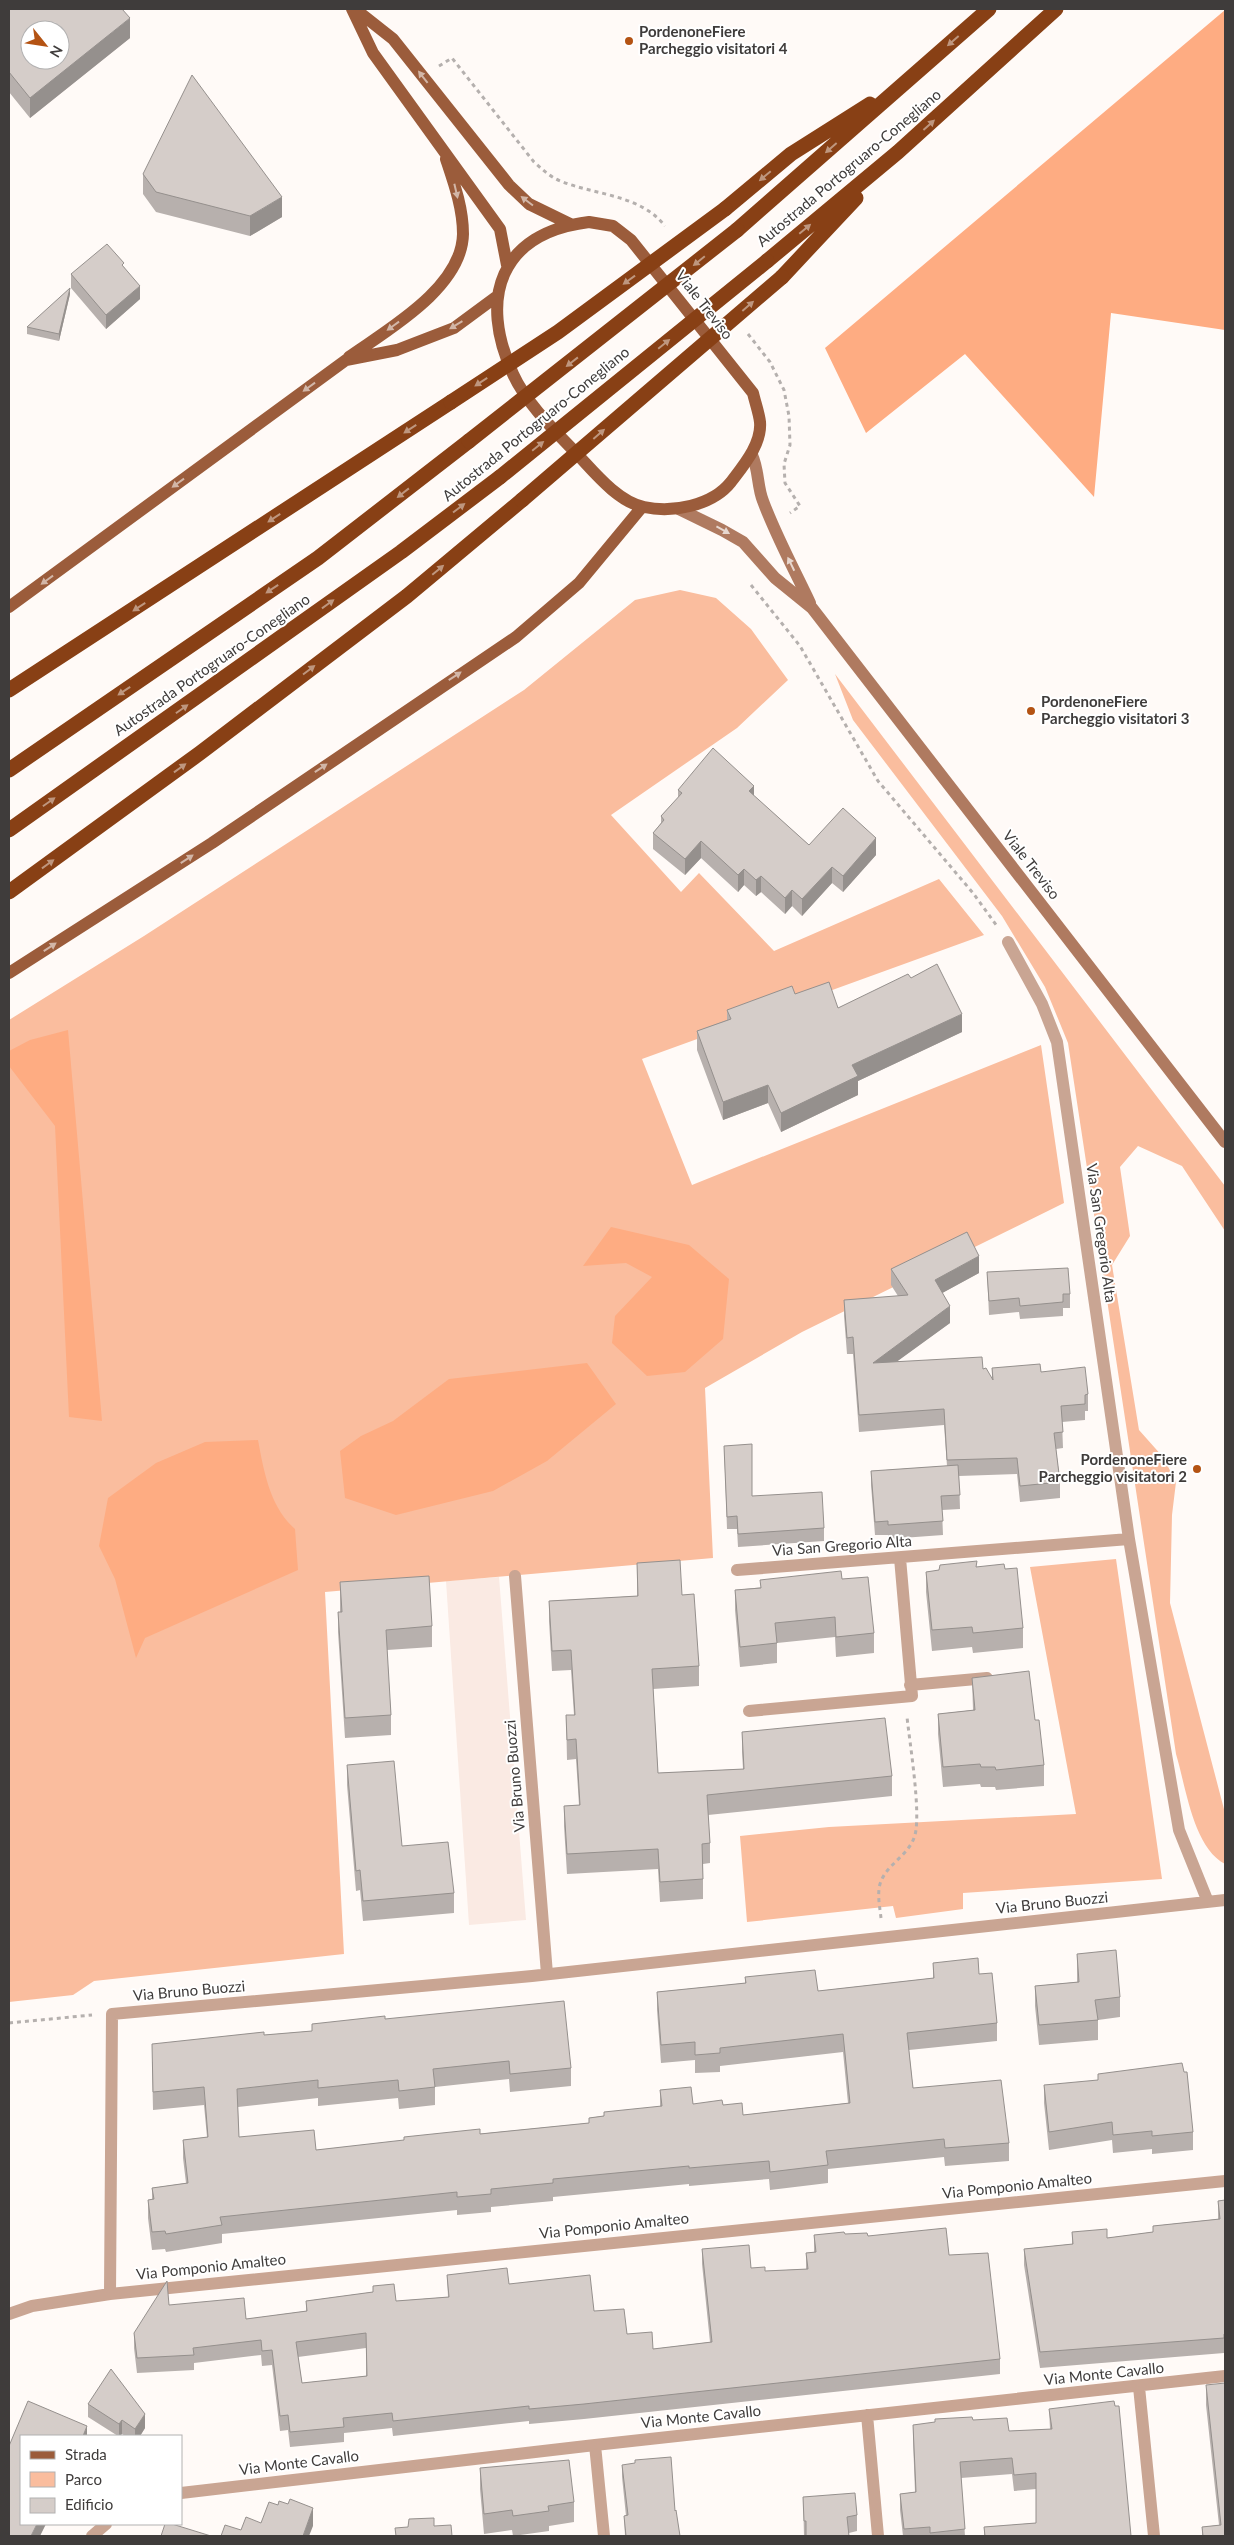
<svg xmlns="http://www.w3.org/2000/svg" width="1234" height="2545" viewBox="0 0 1234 2545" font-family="Lato,sans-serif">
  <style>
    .built { fill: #faeae3 }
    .green { fill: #fabd9e }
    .forest { fill: #feac82 }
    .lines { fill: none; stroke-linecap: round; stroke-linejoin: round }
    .path { stroke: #b5b0ae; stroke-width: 3; stroke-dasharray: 4 4; stroke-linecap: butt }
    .street { stroke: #c9a593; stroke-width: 12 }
    .secondary { stroke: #af7a60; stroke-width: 12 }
    .primary { stroke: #9b5c3b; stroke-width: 12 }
    .highway { stroke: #884015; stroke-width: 15 }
    .highway-bridge { stroke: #884015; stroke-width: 15 }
    .wall { fill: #b7b0ad; fill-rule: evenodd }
    .shaded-wall { fill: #95908d }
    .building { fill: #d5cdc9; stroke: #95908d; fill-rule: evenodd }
    .oneway { fill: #be967e }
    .oneway2 { fill: #d2b6a7 }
    .oneway3 { fill: #e7d7cf }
    .poi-dot { fill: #b45313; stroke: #fff; stroke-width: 2 }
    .labels { text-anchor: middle; stroke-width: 4; stroke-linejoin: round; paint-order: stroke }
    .poi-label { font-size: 15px; font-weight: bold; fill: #3f3c3b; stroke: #fff; text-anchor: start }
    .street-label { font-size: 15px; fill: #3f3c3b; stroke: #fff }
  </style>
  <rect width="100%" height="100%" fill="#fffaf7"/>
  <path class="built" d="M499,1577L526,1920L469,1925L446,1581Z"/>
  <path class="green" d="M680,590L716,598L751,629L788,680L737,728L611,815L681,892L699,873L774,951L939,879L984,935L642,1059L692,1185L1041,1045L1064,1203L802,1332L705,1388L713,1558L325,1592L344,1954L94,1981L73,1995L9,2002V1020L144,936L524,690L635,600Z
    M835,674L1225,1186V1231L1182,1166L1138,1146L1120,1167L1130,1236L1112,1265L1139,1430L1163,1457L1176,1482L1172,1515L1170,1603L1225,1813V1864C1193,1847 1186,1787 1176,1754L1068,1043L1045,987L1002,916L853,720Z
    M1116,1559L1162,1879L963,1893V1909L896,1918L893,1906L747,1922L740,1836L829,1827L1076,1814L1030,1567Z"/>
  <path class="forest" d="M1225,10V330L1111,313L1094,497L965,354L866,433L825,348Z
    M68,1030L102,1421L69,1417L55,1126L9,1066V1051L30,1040Z
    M611,1227L689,1245L729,1279L723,1339L685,1372L647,1376L612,1343L615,1316L652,1277L626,1263L583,1266Z
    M587,1363L616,1404L547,1461L493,1491L396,1515L345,1498L340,1451L361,1436L393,1421L449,1379Z
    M258,1440C264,1472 270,1507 295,1529L298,1570L145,1638L136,1658L115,1579L99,1546L108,1498L156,1463L205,1442Z"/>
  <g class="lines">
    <path class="path" d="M439,66L452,58L534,162C543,170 551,178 563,182C596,195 641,195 665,226
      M748,334L770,362L784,390L789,416L790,445L784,464L785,483L800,506L790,513
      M751,585L800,646L878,781L973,893L997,926
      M881,1918C880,1908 877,1895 880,1884C886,1864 909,1856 915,1835C921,1812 910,1745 907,1717
      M9,2023L92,2015"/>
    <path class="street" d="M1008,942L1042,1004L1057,1042L1129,1539L1179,1830L1208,1902
      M737,1570L1129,1539
      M515,1576L547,1974
      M910,1685L987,1678
      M749,1711L912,1696L900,1558
      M110,2294L112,2014L532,1976L1225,1900
      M9,2314L32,2306L110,2294L1225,2181
      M1139,2387L1154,2536
      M867,2415L878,2536
      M595,2445L604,2536
      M181,2493L595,2445L1225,2376
      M92,2536L106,2524"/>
    <path class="secondary" d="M752,455C759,470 757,486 763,501C776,536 794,569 810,603
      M679,509L722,530L743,542L775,578L812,608L1225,1142"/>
    <path class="primary" d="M352,9L373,53L500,229L507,265
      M355,9L393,39L509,185L529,204L570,224
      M589,222L613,226L631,240L753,393C755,402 759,413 760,422C762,444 743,466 731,482C712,506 672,513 644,507C618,502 594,472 577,454C555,431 526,403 513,374C478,298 500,233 589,222Z
      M349,357C387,330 462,288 463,234C463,208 454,183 446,159
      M9,607L346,360L397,350L454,328L496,297
      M9,973L212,843L516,637L579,583L642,507"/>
    <path class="highway" d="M725,209L791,154L870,104
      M737,230L989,9
      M767,261L898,152L1056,9
      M782,277L856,198
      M9,690L451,402
      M9,770L318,558L469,441
      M9,830L401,552L500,477
      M9,892L200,753L407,596L522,500"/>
    <path class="highway-bridge" d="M451,402L558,332L725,209
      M469,441L737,230
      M500,477L767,261
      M522,500L782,277"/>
  </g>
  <path class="wall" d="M9,9L130,38L30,118L9,92Z
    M143,174L282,217L250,236L156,212L143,194Z
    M124,267L140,299L106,329L71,288V274Z
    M70,294L59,341L27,334V327Z
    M678,790L754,796L809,845L876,855L843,892L832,883L802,916L792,906L785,914L761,892L756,896L744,885L738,892L701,858L685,875L653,849V833L661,823V816L678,798Z
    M911,978L962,1032L858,1081V1095L781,1132L768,1103L723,1120L697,1050V1031L727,1020V1010L795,994L838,1008Z
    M891,1269L979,1273L942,1293L950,1323L897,1361L983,1369L992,1379V1368L1041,1372L1088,1394V1411H1085V1420L1062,1422L1063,1448L1056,1449L1060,1482V1498L1020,1502L1017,1474L959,1476L960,1509L942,1510L943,1535L888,1539V1535H875L871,1485V1471L947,1466L944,1425L859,1432L853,1354H847L844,1316V1300L898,1296L891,1285Z
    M987,1272L1070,1294V1308H1063V1316L1020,1319L1019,1312L989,1315Z
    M724,1446L752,1496L824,1528V1541L738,1547L737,1529H727Z
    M637,1563L682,1595L699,1666V1686L653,1689L658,1773L743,1769L742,1752V1732L892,1776V1796L708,1815L710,1843V1863L703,1864V1899L660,1902L658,1869L567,1874L564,1826V1806L579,1805L576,1759L567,1760L566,1715H574L571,1670L552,1671L549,1621V1601L637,1596Z
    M977,1567L1005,1569L1023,1628V1648L973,1653L972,1647L932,1651L926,1592V1572Z
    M842,1579L874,1633V1653L836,1657L835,1637L777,1643V1663L740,1667L735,1610V1590Z
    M340,1582L432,1626V1647L387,1650L391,1715V1735L345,1738L338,1632V1612H340Z
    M972,1678L1035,1720L1044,1765V1786L996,1790L995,1787H981L980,1784L943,1787L938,1734V1714L973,1710Z
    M347,1765L402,1846L454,1893V1913L363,1921L360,1890L356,1891L347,1785Z
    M1077,1954L1120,1997V2017L1098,2020V2040L1039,2045L1035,2006V1986L1077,1982Z
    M933,1963L979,1974L997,2023V2041L909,2050L913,2088L1009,2143V2161L945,2166L944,2157L828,2169V2183L770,2190L769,2179L689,2186V2184L553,2197V2201L491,2207V2212L457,2215V2210L222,2234V2243L166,2252L165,2249L152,2250L148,2218V2200H152V2188L186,2183L183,2158V2140L207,2137L204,2105L153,2110L152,2062L264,2035L312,2031V2024L385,2019L571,2068V2086L510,2092L509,2079L435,2087V2105L399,2109L398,2098L318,2106V2098L238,2107L239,2137L316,2150L589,2123V2118L660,2107V2090L693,2104L723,2105L743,2115L848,2103L843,2052L720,2066V2072L695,2073V2060L661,2063L657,2010V1992L745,1983V1977L818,1991L933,1978Z
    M1044,2085L1193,2132V2150L1152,2154V2149L1113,2153L1112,2140L1049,2150L1044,2103Z
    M1225,2200V2349H1224V2353L1040,2368L1024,2265V2249L1072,2244V2232L1107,2238L1153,2232V2226L1218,2219V2201Z
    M845,2234L868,2236L949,2255L1000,2359V2374L584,2419L529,2424V2421L393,2436L392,2428L344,2433V2442L290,2447L288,2430L280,2431L272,2365L262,2366L261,2355L194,2363V2370L137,2373L134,2348V2333L169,2305L246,2319L306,2311V2301L373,2292V2286L396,2301L448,2297L447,2275L509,2284L594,2311L627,2334L653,2349L710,2342L702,2264V2249L751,2268L765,2271L806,2269V2253L814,2252V2235ZM366,2348V2376L302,2383L298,2357Z
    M1206,2385L1225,2536H1202V2527L1219,2525L1206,2405Z
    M88,2404L145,2428L140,2436H125L122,2434L120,2436H118L88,2417Z
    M1049,2409L1131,2536H984V2527L1036,2523V2489L1014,2491L1012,2474L961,2478L965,2536H903L900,2510V2494L915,2492L913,2440V2425L973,2420L1009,2431L1050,2429Z
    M622,2465L675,2511L680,2536H625L624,2516H626L622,2477Z
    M480,2468L574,2502V2522L549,2526V2531L513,2536L512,2530L484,2534L480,2489Z
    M803,2497L857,2515V2531L849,2533V2536H804Z"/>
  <path class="shaded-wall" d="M130,18V38L30,118V98Z
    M282,197V217L250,236V216Z
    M140,286V299L106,329V315Z
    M70,288V294L59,341V334Z
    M754,786V803L749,791Z
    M876,838V855L843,892V876Z
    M701,841V858L685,875V859Z
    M832,867V883L802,916V899Z
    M744,869V885L738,892V875Z
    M761,876V892L756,896V880Z
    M792,890V906L785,914V898Z
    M962,1014V1032L858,1081V1095L781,1132V1113L852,1065Z
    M768,1085V1103L723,1120V1102Z
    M979,1256V1273L935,1297V1280Z
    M950,1306V1323L873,1379V1363Z
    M145,2414V2428L140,2436H135V2429Z
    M122,2420V2434L119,2436V2424Z
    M87,2426V2436H83Z
    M313,2508V2526L309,2536H303Z
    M37,2524H46L40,2536H31Z"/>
  <path class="building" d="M9,9H122L130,18L30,98L9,72ZM30,30H60V60H30Z
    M192,75L282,197L250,216L156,192L143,174Z
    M107,244L124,263L122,265L140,286L106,315L71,274Z
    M70,288L59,334L27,327Z
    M713,748L754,786L749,791L809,845L843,808L876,838L843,876L832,867L802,899L792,890L785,898L761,876L756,880L744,869L738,875L701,841L685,859L653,833L664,820L661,816L682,793L678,790Z
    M937,964L962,1014L852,1065L858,1076L781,1113L768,1085L723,1102L697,1031L731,1019L727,1010L792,986L795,994L829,982L838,1008L908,974L911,978Z
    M967,1232L979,1256L935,1280L950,1306L873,1363L982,1357L983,1369L986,1368L993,1380L992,1368L1040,1364L1041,1372L1085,1367L1088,1394L1085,1395V1404L1061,1406L1063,1432L1054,1433L1060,1482L1020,1486L1017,1458L947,1460L944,1409L859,1415L853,1337L847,1338L844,1300L908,1295L891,1269Z
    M1068,1268L1070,1294H1063V1302L1020,1306L1019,1298L989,1301L987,1272Z
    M752,1444V1496L822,1492L824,1528L738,1534L737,1516L727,1517L724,1446Z
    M958,1465L960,1495L941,1496L943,1521L888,1525V1521L875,1522L871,1471Z
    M680,1560L682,1595L694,1594L699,1666L652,1669L658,1773L744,1769L742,1732L885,1718L892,1776L707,1795L710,1843L702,1844L703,1879L660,1882L658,1849L567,1854L564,1806L580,1805L576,1739L567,1740L566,1715H575L571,1650L552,1651L549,1601L638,1596L637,1563Z
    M977,1561L976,1567L1004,1564L1005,1569L1017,1568L1023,1628L973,1633L972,1627L932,1630L926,1572L939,1570L940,1565Z
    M841,1571L842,1579L868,1577L874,1633L836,1637L835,1617L775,1623L777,1643L740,1647L735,1590L761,1588L760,1580Z
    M429,1576L432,1626L386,1630L391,1715L345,1718L338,1612H342L340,1582Z
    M1029,1671L1035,1720H1039L1044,1765L996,1770L995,1767H981L980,1764L943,1767L938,1714L975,1710L972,1678Z
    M394,1761L402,1846L448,1842L454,1893L363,1901L360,1870L356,1871L347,1765Z
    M1116,1950L1120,1997L1095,2000L1098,2020L1039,2025L1035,1986L1079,1982L1077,1954Z
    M978,1958L979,1974L992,1973L997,2023L907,2033L913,2088L1001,2080L1009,2143L945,2148L944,2139L826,2151L828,2165L770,2172L769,2161L689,2168V2166L553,2179V2183L491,2189V2194L457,2197V2192L220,2217L222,2225L166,2234L165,2231L152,2232L148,2200L154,2199L152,2188L188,2183L183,2140L208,2137L204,2087L153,2092L152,2044L264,2032V2035L312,2031V2024L385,2016V2019L564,2001L571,2068L510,2074L509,2061L433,2069L435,2087L399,2091L398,2080L318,2088V2080L237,2089L239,2137L314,2130L316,2150L404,2140V2137L480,2129V2134L589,2123V2118L604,2116V2112L662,2106L660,2090L691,2087L693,2104L722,2100L723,2105L742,2103L743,2115L850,2103L843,2034L720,2048V2053L695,2055V2042L661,2045L657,1992L746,1983L745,1977L815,1970L818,1991L934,1978L933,1963Z
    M1182,2063L1184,2072H1187L1193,2132L1152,2136V2131L1113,2135L1112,2122L1049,2132L1044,2085L1098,2080V2074Z
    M1225,2200V2334H1224V2338L1040,2352L1024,2249L1073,2244L1072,2232L1107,2229V2238L1153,2232V2226L1220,2219L1218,2201Z
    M946,2228L949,2255L988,2253L1000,2359L584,2404L529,2409V2406L393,2421L392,2413L343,2418L344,2427L290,2432L288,2415L280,2416L272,2350L262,2351L261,2340L193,2348L194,2355L137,2358L134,2333L167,2281L169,2305L244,2298L246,2319L307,2311L306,2301L373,2292V2286L394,2284L396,2301L449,2297L447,2275L507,2268L509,2284L590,2275L594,2311L624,2309L627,2334L652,2332L653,2349L712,2342L702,2249L749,2245L751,2268L765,2267V2271L808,2269L806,2253L816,2252L814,2235L844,2232L845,2234L867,2233L868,2236ZM366,2333L367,2376L302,2383L296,2342Z
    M111,2369L145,2414L135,2429L122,2420L119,2424L88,2404Z
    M1225,2383V2536H1203L1202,2527L1221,2525L1206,2385Z
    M28,2401L87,2426L83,2436H21V2524H37L31,2536H9V2446Z
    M1114,2401L1115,2406H1119L1131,2536H985L984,2527L1036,2523V2473L1014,2475L1012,2458L960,2462L965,2529L930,2533V2527L904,2529L900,2494L916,2492L913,2425L935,2422V2419L972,2417L973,2420L1007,2418L1009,2431L1052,2429L1049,2409Z
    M671,2457L675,2511L676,2510L680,2536H626L624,2516L628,2515L622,2465L635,2463V2460Z
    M569,2460L574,2502L548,2506L549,2511L513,2516L512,2510L484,2514L480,2468Z
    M855,2493L857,2515L847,2517L849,2536H806V2521H804L803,2497Z
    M290,2499L313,2508L303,2536H221L225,2525L241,2530L246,2517L261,2523L269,2502L278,2505L279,2501L288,2504Z
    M434,2518V2526L451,2525L452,2536H396L395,2528L408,2527L409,2519Z
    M165,2524H172L211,2536H161Z"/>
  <defs><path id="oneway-solid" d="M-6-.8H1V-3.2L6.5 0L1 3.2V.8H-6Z" transform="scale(1.25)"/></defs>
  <g class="oneway">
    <use href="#oneway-solid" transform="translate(953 41) rotate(139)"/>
    <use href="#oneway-solid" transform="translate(929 125) rotate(-42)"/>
    <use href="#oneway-solid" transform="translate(831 148) rotate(139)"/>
    <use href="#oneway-solid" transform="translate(765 176) rotate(140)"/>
    <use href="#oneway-solid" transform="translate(805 229) rotate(-40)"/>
    <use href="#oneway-solid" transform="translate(699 261) rotate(141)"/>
    <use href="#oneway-solid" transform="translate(629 280) rotate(144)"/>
    <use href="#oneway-solid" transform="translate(748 306) rotate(-41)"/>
    <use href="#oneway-solid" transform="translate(664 344) rotate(-39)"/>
    <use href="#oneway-solid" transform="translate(572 362) rotate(142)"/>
    <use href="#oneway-solid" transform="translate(481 382) rotate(147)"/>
    <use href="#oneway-solid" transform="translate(410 429) rotate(147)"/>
    <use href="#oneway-solid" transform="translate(599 434) rotate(-41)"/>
    <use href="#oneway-solid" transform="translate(538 446) rotate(-39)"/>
    <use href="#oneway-solid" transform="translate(403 493) rotate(142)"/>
    <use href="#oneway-solid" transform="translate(459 508) rotate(-37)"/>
    <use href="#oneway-solid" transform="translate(274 518) rotate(147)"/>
    <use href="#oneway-solid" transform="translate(438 570) rotate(-40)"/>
    <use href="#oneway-solid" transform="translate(272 589) rotate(146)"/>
    <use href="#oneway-solid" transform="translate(328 604) rotate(-36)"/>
    <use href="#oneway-solid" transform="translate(139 607) rotate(147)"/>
    <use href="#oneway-solid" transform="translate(309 670) rotate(-37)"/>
    <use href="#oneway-solid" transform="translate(124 691) rotate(146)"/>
    <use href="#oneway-solid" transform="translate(182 709) rotate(-35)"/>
    <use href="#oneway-solid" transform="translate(180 768) rotate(-36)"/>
    <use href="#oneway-solid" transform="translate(49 802) rotate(-35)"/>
    <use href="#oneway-solid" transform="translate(48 864) rotate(-36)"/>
  </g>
  <g class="oneway2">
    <use href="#oneway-solid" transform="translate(423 77) rotate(-128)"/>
    <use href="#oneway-solid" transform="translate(456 191) rotate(77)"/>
    <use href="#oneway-solid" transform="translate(527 201) rotate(-143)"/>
    <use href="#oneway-solid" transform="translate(456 325) rotate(149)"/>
    <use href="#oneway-solid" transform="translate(393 326) rotate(144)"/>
    <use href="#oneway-solid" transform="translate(309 387) rotate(144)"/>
    <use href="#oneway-solid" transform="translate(178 483) rotate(144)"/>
    <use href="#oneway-solid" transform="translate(47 580) rotate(144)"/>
    <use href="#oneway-solid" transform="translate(455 676) rotate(-33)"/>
    <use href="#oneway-solid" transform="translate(321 768) rotate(-34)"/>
    <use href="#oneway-solid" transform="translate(187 859) rotate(-33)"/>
    <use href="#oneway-solid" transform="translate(50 947) rotate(-33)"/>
  </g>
  <g class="oneway3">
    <use href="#oneway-solid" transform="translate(723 530) rotate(29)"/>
    <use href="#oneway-solid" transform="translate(791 564) rotate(-116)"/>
  </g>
  <g class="poi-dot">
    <circle cx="629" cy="41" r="5"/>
    <circle cx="1031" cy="711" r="5"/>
    <circle cx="1197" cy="1469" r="5"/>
  </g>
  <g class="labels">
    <g class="poi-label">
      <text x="639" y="37">PordenoneFiere<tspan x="639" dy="17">Parcheggio visitatori 4</tspan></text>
      <text x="1041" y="707">PordenoneFiere<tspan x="1041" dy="17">Parcheggio visitatori 3</tspan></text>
      <text x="1187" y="1465" text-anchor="end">PordenoneFiere<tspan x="1187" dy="17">Parcheggio visitatori 2</tspan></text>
    </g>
    <g class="street-label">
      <text transform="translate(849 168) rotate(-40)" y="5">Autostrada Portogruaro-Conegliano</text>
      <text transform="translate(704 305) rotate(52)" y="5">Viale Treviso</text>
      <text transform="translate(536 424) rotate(-39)" y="5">Autostrada Portogruaro-Conegliano</text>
      <text transform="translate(212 665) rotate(-35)" y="5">Autostrada Portogruaro-Conegliano</text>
      <text transform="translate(1031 865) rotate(52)" y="5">Viale Treviso</text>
      <text transform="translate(1101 1233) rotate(82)" y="5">Via San Gregorio Alta</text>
      <text transform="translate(842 1546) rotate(-4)" y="5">Via San Gregorio Alta</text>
      <text transform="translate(515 1776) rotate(-95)" y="5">Via Bruno Buozzi</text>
      <text transform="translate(1052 1903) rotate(-6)" y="5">Via Bruno Buozzi</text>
      <text transform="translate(189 1991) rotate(-5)" y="5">Via Bruno Buozzi</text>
      <text transform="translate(1017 2186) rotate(-6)" y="5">Via Pomponio Amalteo</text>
      <text transform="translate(614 2226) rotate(-6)" y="5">Via Pomponio Amalteo</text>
      <text transform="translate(211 2267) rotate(-6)" y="5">Via Pomponio Amalteo</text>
      <text transform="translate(1104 2374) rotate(-6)" y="5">Via Monte Cavallo</text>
      <text transform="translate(701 2417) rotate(-6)" y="5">Via Monte Cavallo</text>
      <text transform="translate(299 2463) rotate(-7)" y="5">Via Monte Cavallo</text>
    </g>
  </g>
  <rect width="1234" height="2545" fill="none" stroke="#3f3c3b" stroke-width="20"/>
  <rect x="20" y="2435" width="162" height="90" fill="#ffffff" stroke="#b2b1b1"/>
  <rect x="30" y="2451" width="25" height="8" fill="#9b5c3b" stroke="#b2b1b1"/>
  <text x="65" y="2460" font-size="15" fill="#3f3c3b">Strada</text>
  <rect x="30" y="2472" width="25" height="15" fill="#fabd9e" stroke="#b2b1b1"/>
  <text x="65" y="2485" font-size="15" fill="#3f3c3b">Parco</text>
  <rect x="30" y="2498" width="25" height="15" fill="#d5cdc9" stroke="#b2b1b1"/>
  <text x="65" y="2510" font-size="15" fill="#3f3c3b">Edificio</text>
  <g transform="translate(45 45) rotate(120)"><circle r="24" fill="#ffffff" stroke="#b2b1b1"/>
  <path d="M0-4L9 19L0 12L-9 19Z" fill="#b45313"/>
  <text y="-8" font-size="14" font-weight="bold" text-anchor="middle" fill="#3f3c3b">N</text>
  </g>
</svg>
